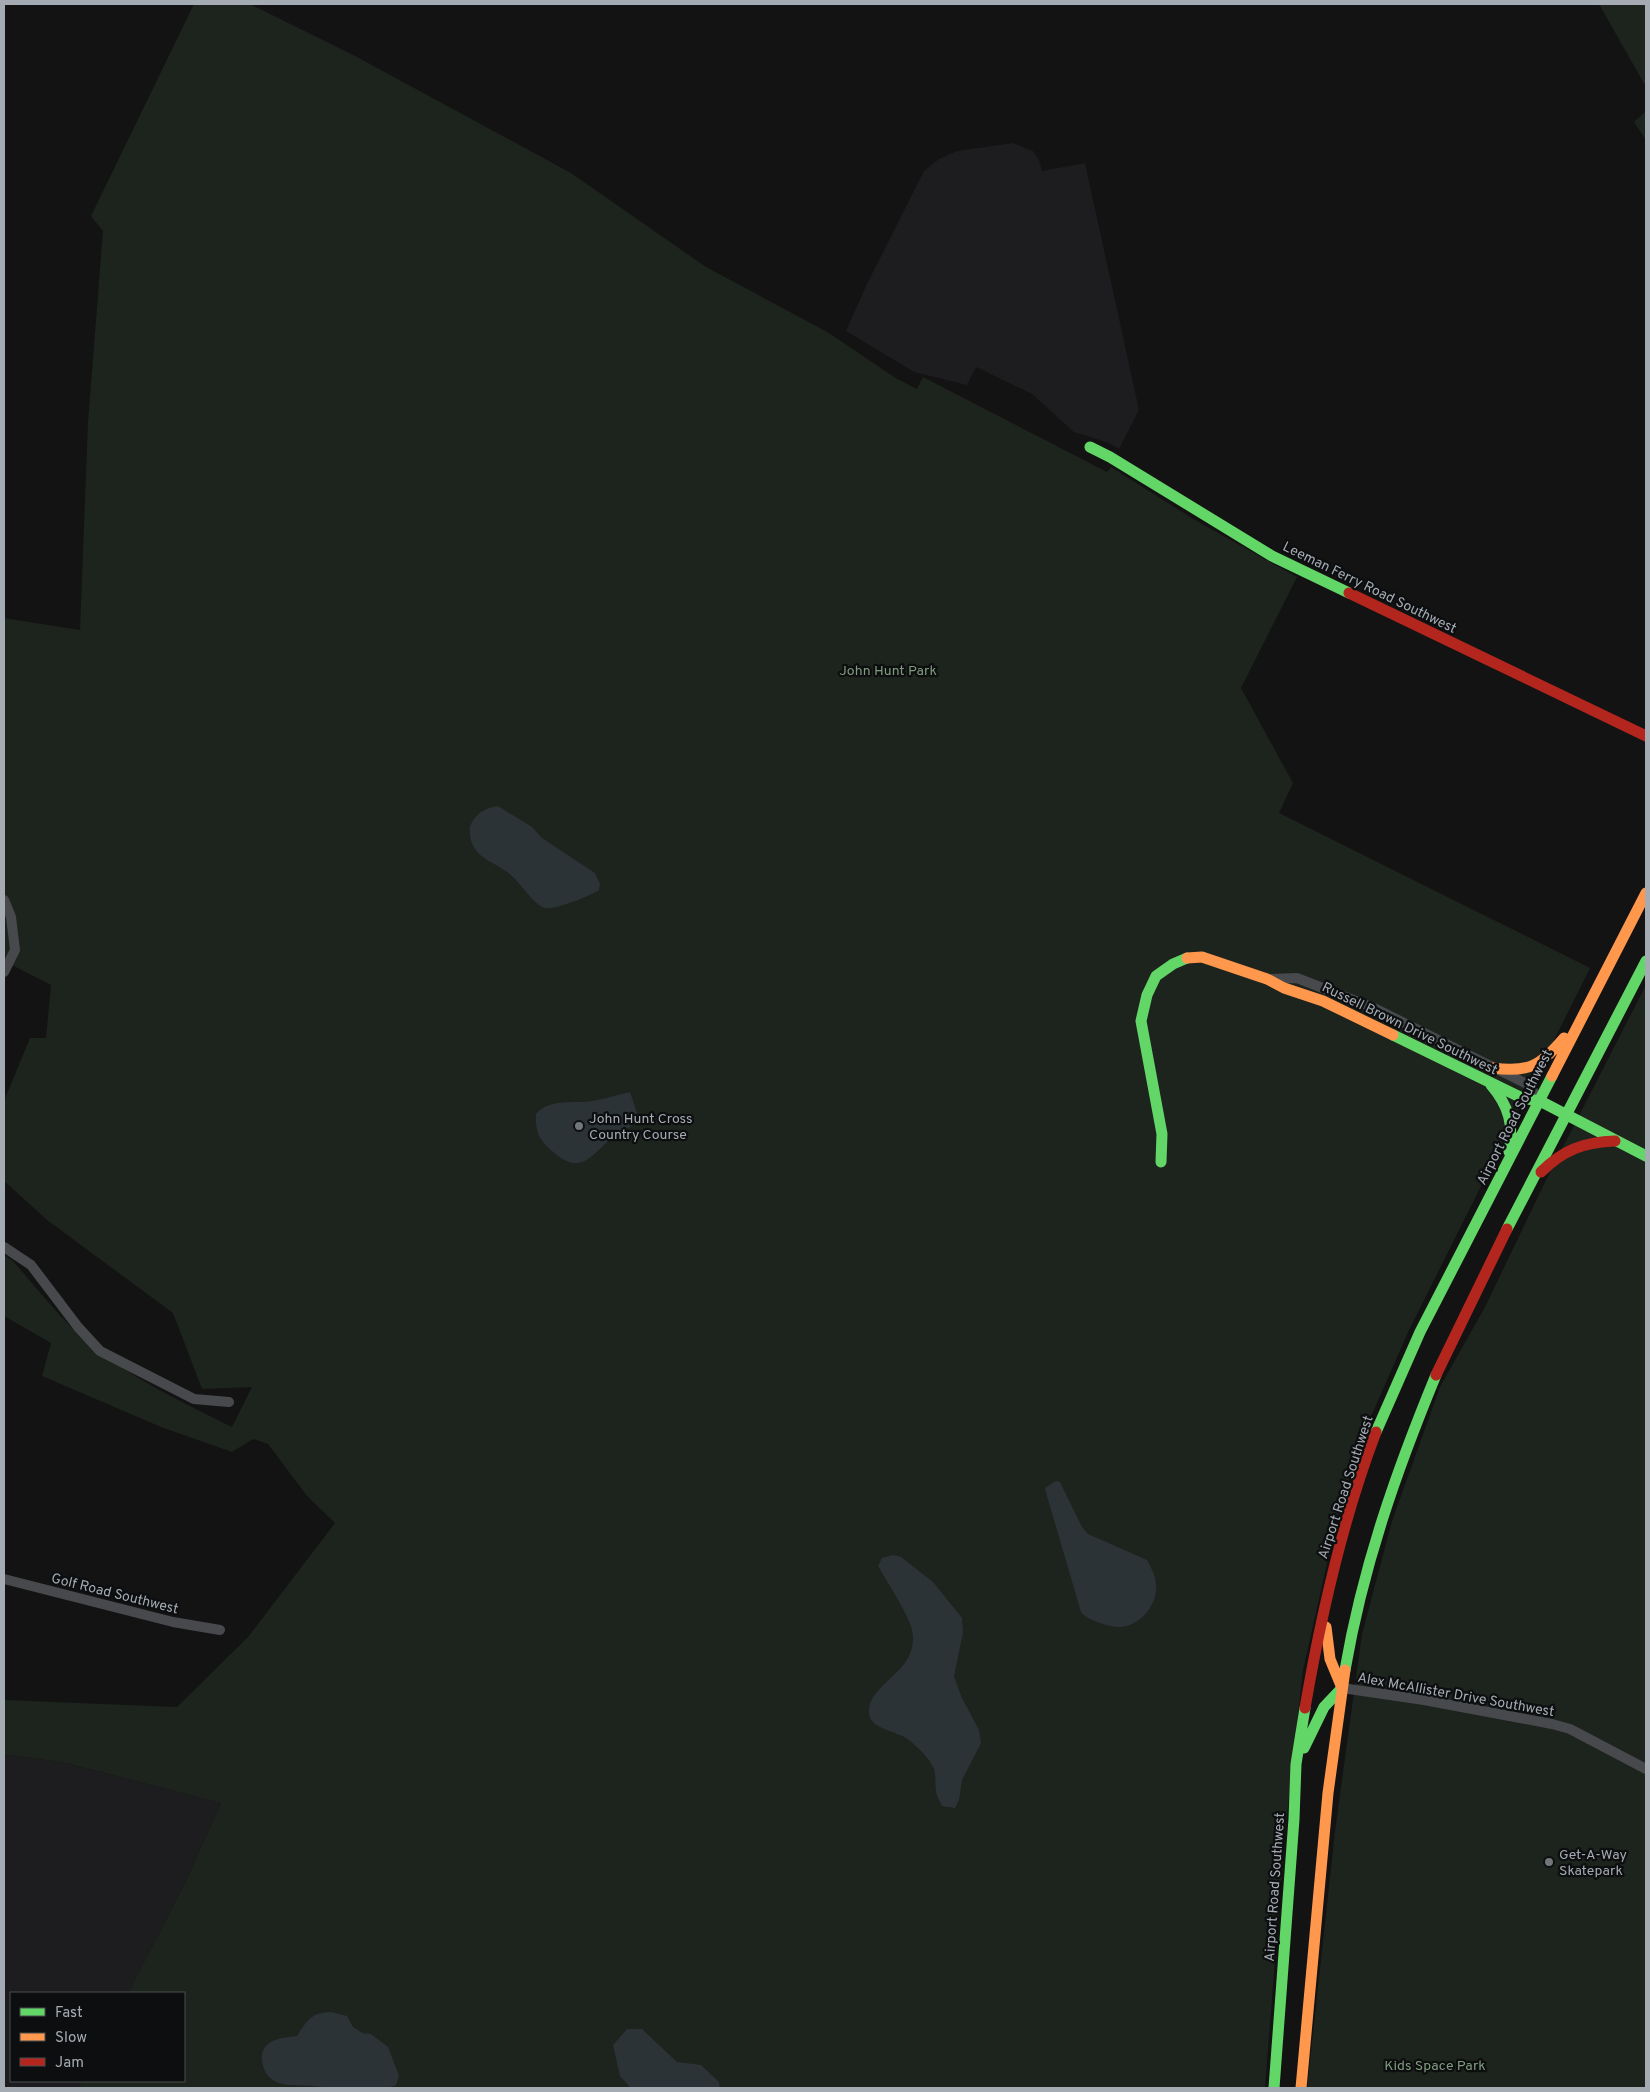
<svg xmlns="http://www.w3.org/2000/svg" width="1650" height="2092" viewBox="0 0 1650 2092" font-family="Overpass,sans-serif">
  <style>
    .built { fill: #1d1d1f }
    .green { fill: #1d231d }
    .water { fill: #2b3337 }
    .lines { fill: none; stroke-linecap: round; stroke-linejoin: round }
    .street { stroke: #47494c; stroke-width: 10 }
    .fast { stroke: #63d668; stroke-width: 11 }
    .slow { stroke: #ff974d; stroke-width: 11 }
    .jam { stroke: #b3261e; stroke-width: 11 }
    .poi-dot { fill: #72767b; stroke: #0d0e0f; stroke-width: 2 }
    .labels { text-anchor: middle; stroke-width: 4.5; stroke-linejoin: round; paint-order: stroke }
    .street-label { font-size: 14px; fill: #a5abb3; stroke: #0d0e0f }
    .park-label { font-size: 14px; fill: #809c7e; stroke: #0d0e0f }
    .poi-label { font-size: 14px; fill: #a5abb3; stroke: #0d0e0f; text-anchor: start }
  </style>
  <rect width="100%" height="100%" fill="#131313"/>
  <path class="built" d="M1013,143L1033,151L1039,160L1042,171L1085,163L1139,410L1119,449L1109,443L1074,432L1032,394L976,367L967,385L914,372L846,331L866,286L924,171L939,159L957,151Z
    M4,1754L66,1763L221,1803L184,1885L128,1993H11V2081H82L78,2088H4Z"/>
  <path class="green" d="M194,4H250L357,57L571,173L706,267L829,333L894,377L917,389L923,377L1107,472L1111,467L1195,520L1297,577L1241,688L1293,783L1279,813L1590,968L1409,1330L1366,1428L1339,1510L1303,1670L1285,1833L1265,2088H78L82,2081H184V1993H128L184,1885L221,1803L66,1763L4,1754V1700L177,1707L248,1637L335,1523L307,1496L268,1444L253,1439L232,1452L161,1427L42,1376L51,1343L4,1316V1255L13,1261C32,1283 51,1306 71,1327C116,1371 176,1399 232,1427L252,1387L202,1389L173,1313L47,1220L4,1181V1101L30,1038H46L51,985L8,963L4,968V618L80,630L88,422L103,231L91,216Z
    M1599,4H1646V87Z
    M1646,111V140L1634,122Z
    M1646,985V2088H1307L1335,1831L1362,1634L1392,1521L1440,1387L1485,1307L1547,1178Z"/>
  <path class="water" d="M498,806L532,827L542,838L595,873L600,884L599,890C590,896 555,910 545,908C534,905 521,884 512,876C496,861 473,860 470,835C470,830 469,828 471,824C477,812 486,808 498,806Z
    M630,1092L640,1122C631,1126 621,1131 613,1137C590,1156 581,1177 552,1151C539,1140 535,1131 536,1114C549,1098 574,1104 592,1101C605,1099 617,1095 630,1092Z
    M1056,1481L1060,1482L1082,1527L1088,1534L1147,1560C1151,1568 1156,1576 1156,1585C1158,1605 1139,1627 1119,1627C1113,1627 1106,1625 1100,1623C1092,1620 1086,1618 1081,1612L1047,1496L1045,1488Z
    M893,1555L901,1557L933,1582L962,1618L963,1633L954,1676L961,1696L979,1730L981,1743L962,1780L959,1800L955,1808L942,1806C940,1801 937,1797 936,1792C935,1784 936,1776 934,1769C929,1757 918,1748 909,1740C899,1731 871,1730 869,1714C866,1682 921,1673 912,1630C910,1617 886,1580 878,1566L882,1558Z
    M331,2012L347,2016L353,2027L362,2033L371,2034L388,2047L399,2076L396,2085L387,2088H326C307,2082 278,2092 266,2073C263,2067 261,2061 262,2054C266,2038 283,2038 297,2036C308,2020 310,2013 331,2012Z
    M627,2029H642L677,2062L701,2065L719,2082L720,2088H631L620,2076L613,2045Z"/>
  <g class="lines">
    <path class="street" d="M4,900L11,917L15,950L4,972
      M1267,979L1297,978L1374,1008L1529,1085L1540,1101
      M4,1247L31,1265L78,1327L100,1351L194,1399L229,1402
      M4,1579L173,1622L220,1630
      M1342,1688L1424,1700L1552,1724L1570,1729L1646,1769"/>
    <path class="fast" d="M1090,447L1110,457L1272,556L1349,593
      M1393,1035L1522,1098L1540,1101L1646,1156
      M1491,1085C1509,1106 1514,1125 1509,1152
      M1161,1162L1162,1134L1141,1021L1147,995L1156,976L1173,964L1187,958
      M1507,1229L1646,961
      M1376,1432L1420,1332L1552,1076
      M1345,1670C1363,1566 1396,1472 1436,1375
      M1304,1748L1324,1707L1342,1688
      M1274,2088L1294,1819L1296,1764L1305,1708"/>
    <path class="slow" d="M1187,958L1202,957L1267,979L1284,988L1323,1001L1393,1035
      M1493,1068C1530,1073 1541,1065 1564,1038
      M1552,1076L1646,893
      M1326,1627L1330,1659L1342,1688
      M1301,2088L1328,1793L1345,1670"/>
    <path class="jam" d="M1349,593L1646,736
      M1541,1172C1563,1150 1584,1142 1615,1141
      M1436,1375L1507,1229
      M1305,1708C1321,1615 1342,1521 1376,1432"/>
  </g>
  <g class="poi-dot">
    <circle cx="579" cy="1126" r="5"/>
    <circle cx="1549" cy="1862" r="5"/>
  </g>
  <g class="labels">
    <g class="street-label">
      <text transform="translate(1370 587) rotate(26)" y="5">Leeman Ferry Road Southwest</text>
      <text transform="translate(1410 1028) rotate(26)" y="5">Russell Brown Drive Southwest</text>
      <text transform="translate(1514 1117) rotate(-63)" y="5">Airport Road Southwest</text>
      <text transform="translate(1345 1487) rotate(-72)" y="5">Airport Road Southwest</text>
      <text transform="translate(115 1593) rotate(14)" y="5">Golf Road Southwest</text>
      <text transform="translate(1456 1694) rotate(10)" y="5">Alex McAllister Drive Southwest</text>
      <text transform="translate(1274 1887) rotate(-86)" y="5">Airport Road Southwest</text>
    </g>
    <g class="park-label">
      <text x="888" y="675">John Hunt Park</text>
      <text x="1435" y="2070">Kids Space Park</text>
    </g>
    <g class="poi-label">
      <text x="589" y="1123">John Hunt Cross<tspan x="589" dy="16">Country Course</tspan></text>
      <text x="1559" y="1859">Get-A-Way<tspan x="1559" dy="16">Skatepark</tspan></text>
    </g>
  </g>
  <rect width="1650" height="2092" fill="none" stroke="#a5abb3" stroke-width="10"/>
  <rect x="10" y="1992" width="175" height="90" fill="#0d0e0f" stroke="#4a4d51"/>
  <rect x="20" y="2008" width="25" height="8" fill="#63d668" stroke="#4a4d51"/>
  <text x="55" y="2017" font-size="15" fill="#a5abb3">Fast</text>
  <rect x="20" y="2033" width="25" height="8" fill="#ff974d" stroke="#4a4d51"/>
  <text x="55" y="2042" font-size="15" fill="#a5abb3">Slow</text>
  <rect x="20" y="2058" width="25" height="8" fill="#b3261e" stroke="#4a4d51"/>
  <text x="55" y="2067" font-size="15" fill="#a5abb3">Jam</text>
</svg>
